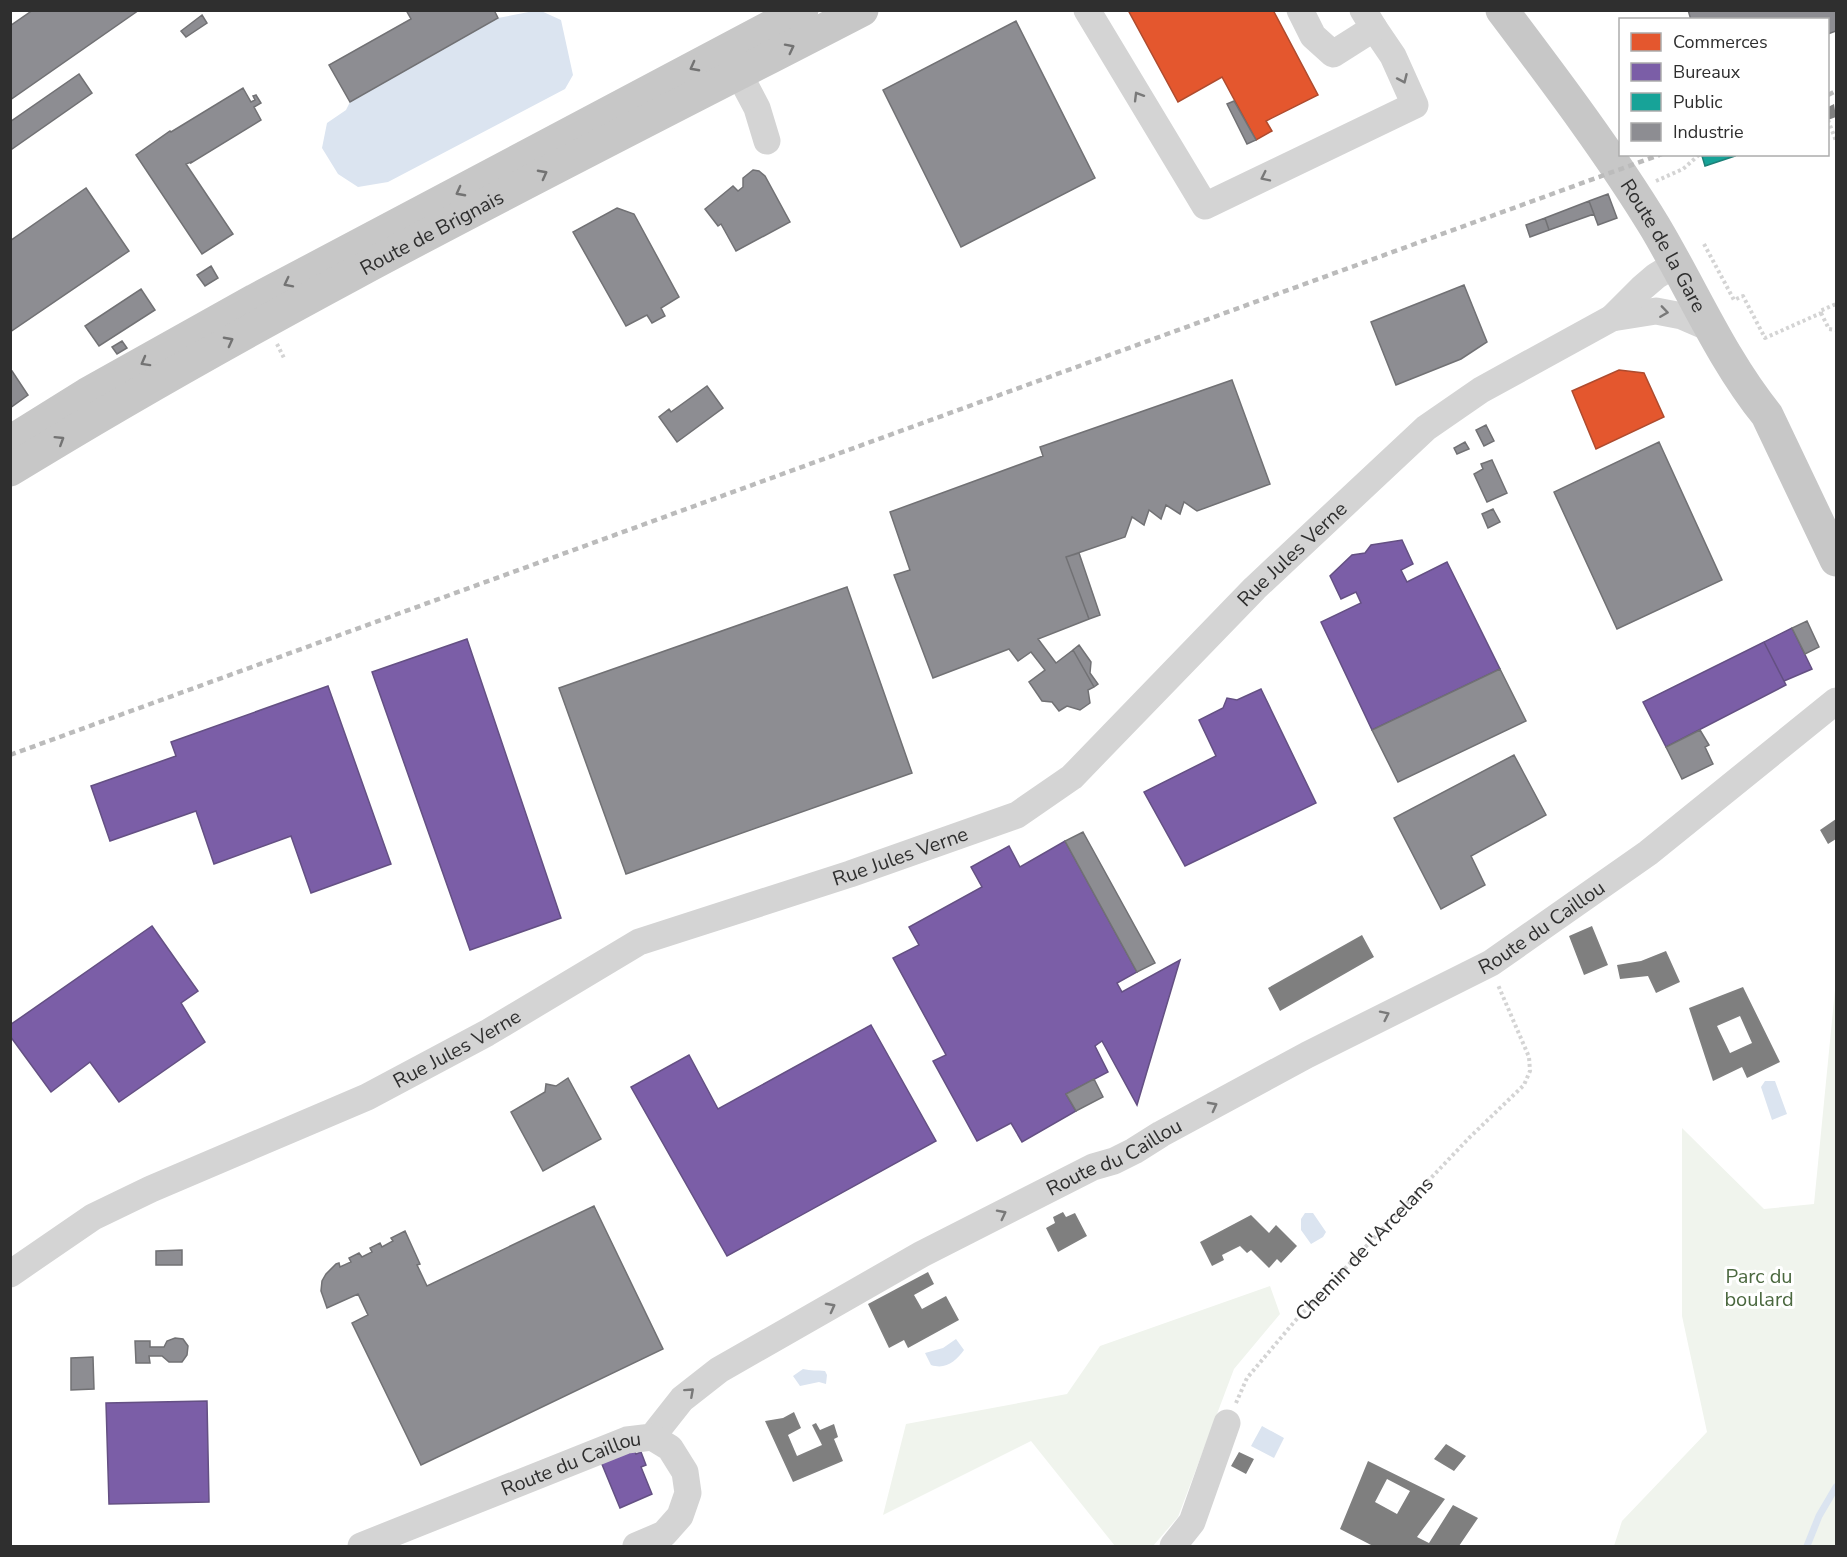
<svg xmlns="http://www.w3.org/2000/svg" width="1847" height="1557" viewBox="0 0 1847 1557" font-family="'Nunito Sans',sans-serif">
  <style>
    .green { fill: #f0f4ed }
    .water { fill: #dbe4f0 }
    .shops { fill: #e4572e; stroke: #ae4b2e; stroke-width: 1.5 }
    .offices { fill: #7b5ea7; stroke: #645083; stroke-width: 1.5 }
    .public { fill: #17a398; stroke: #1e8078; stroke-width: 1.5 }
    .industry { fill: #8d8d92; stroke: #717174; stroke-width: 1.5 }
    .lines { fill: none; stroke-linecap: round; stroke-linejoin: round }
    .stream { stroke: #dbe4f0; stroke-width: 7 }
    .building { fill: #7f7f7f; fill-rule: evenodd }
    .path { stroke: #d4d4d4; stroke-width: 4; stroke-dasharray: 3 3; stroke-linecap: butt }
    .minor { stroke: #d4d4d4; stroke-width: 27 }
    .major { stroke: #c7c7c7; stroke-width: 33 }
    .rail { stroke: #bbb; stroke-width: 4.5; stroke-dasharray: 6 4.5; stroke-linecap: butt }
    .oneway { stroke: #737373 }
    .oneway2 { stroke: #797979 }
    .labels { text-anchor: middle; stroke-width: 6; stroke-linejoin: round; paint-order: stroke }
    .street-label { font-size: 20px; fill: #2f2f2f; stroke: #fff }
    .park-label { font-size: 20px; fill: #4b683f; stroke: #fff }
  </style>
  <rect width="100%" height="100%" fill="#fff"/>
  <path class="green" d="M1836,980V1546H1614L1622,1521L1707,1432L1682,1316V1128L1764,1209L1814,1204Z
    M1270,1286L1280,1314L1234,1369L1178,1517L1153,1546H1115L1031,1441L883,1515L906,1424L1067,1394L1100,1346Z"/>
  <path class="water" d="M539,10L561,20L573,75L565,89L388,182L358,187L338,174L322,148L327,123L346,110L350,102L498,18Z
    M1765,1081H1775L1787,1114L1772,1120L1761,1087Z
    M1305,1213H1313L1326,1232L1323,1237L1311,1244L1301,1230V1219Z
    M956,1339L964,1350C956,1361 946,1370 931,1365L925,1353L943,1348Z
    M803,1369C811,1371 817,1370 825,1371L827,1375L826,1384L819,1382L800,1386L793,1376Z
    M1262,1426L1284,1438L1274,1458L1251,1446Z"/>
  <path class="shops" d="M1128,10H1273L1318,95L1266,121L1272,131L1256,140L1222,77L1178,102Z
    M1619,370L1644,373L1664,417L1596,449L1572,391Z"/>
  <path class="offices" d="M1402,540L1413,564L1401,570L1407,582L1447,562L1500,669L1372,730L1321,622L1361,603L1356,592L1341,599L1330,576L1352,555L1365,553L1371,545Z
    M1792,628L1812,669L1784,681L1764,642Z
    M467,639L561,918L470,950L372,672Z
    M1764,642L1786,685L1666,747L1643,702Z
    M328,686L391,864L311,893L291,836L214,864L196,811L110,841L91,786L176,756L171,742Z
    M1261,689L1316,803L1185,866L1144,792L1216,756L1199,720L1223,708L1227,698L1237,700Z
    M1065,841L1137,972L1117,983L1122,992L1180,960L1137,1105L1102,1041L1095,1046L1108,1072L1066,1094L1076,1111L1022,1142L1011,1123L977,1141L933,1061L946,1055L893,958L919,945L909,927L982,887L971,867L1009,846L1020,867Z
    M152,926L198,991L181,1003L205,1042L119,1102L90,1062L51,1092L10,1036V1025Z
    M871,1025L936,1141L727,1256L631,1087L689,1055L718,1109Z
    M207,1401L209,1502L109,1504L106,1403Z
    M634,1450L636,1454L641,1452L646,1465L641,1467L652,1494L620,1508L601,1462Z"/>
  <path class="public" d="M1706,154H1734L1735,156L1705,166L1702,156Z"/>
  <path class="industry" d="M33,10H139L10,100V26Z
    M406,10H494L498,18L350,102L329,65L411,19Z
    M1688,10H1836V31L1828,34V20H1691Z
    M202,15L207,23L186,37L181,31Z
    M1016,21L1095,178L961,247L883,90Z
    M79,74L92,93L12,149L10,147V122Z
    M243,88L251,102L255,100L253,96L256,95L261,103L254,107L261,120L191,163V162L186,164L233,234L202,254L136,155L170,131L171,132Z
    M1234,101L1256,140L1247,144L1227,104Z
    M753,170L759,171L765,176L790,222L736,251L721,224L718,226L705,209L733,186L738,191L743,187V178Z
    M86,188L129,251L10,332V241Z
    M1608,194L1617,218L1598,225L1589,201Z
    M1589,201L1594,214L1549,230L1545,218Z
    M617,208L634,214L679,297L661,308L665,316L652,323L647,315L626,326L573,232Z
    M1545,218L1549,230L1530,237L1526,225Z
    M211,266L218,278L205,286L197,275Z
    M1464,285L1487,342L1461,359L1396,385L1371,322Z
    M141,289L155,310L99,346L85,326Z
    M122,341L127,348L117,354L112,347Z
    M12,371L28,395L10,408V372Z
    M1232,380L1270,484L1197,511L1184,502L1180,514L1166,505L1161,519L1149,510L1144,525L1132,517L1125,537L1066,557L1089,619L1038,639L1056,663L1073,650L1094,687L1088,690L1090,703L1080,710L1067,706L1059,711L1052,702L1042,701L1029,682L1045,670L1031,652L1018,661L1009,649L933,678L894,575L910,570L890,512L1043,456L1040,447Z
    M707,386L723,408L677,442L659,417L669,409L671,412Z
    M1486,425L1494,441L1484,446L1476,430Z
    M1465,442L1469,449L1457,454L1454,448Z
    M1659,442L1722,580L1617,629L1554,492Z
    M1492,460L1507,493L1487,502L1474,474L1483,469L1481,464Z
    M1493,509L1500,522L1488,528L1482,514Z
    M1079,553L1100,615L1089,619L1066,557Z
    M847,587L912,773L626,874L559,688Z
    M1807,621L1819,647L1805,654L1792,628Z
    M1079,645L1091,662L1090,673L1098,684L1094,687L1073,650Z
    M1500,669L1526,721L1398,782L1372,730Z
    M1700,730L1709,745L1705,747L1713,764L1682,779L1666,747Z
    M1514,755L1546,815L1471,856L1485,885L1441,909L1394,818Z
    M1083,832L1155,963L1137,972L1065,841Z
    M568,1078L601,1139L543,1171L511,1112L545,1092L546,1084L556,1086Z
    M1094,1079L1103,1097L1076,1111L1066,1094Z
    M594,1206L663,1349L421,1465L352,1323L368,1315L358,1294L327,1308L321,1291L322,1281L326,1274L336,1264L339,1263L340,1267L351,1262L349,1258L359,1253L362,1257L372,1252L370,1248L380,1243L382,1247L393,1241L391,1238L405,1231L420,1264L417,1265L427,1286Z
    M182,1250V1265H156V1251Z
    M175,1338L183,1339L188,1346L187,1355L182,1362H169L162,1356H149L150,1363H136L135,1341H150V1347H164L167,1341Z
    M93,1357L94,1389L71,1390V1358Z"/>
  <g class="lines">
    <path class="stream" d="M1807,1546L1819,1516L1836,1487"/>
  </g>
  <path class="building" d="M1834,104L1836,117L1828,120V107Z
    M1836,819V839L1828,844L1820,830Z
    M1592,926L1608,965L1584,975L1569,936Z
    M1362,935L1374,957L1280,1011L1268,988Z
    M1666,951L1680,982L1656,993L1648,976L1620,979L1617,965L1641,961Z
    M1743,987L1780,1062L1747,1078L1742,1067L1713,1081L1689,1008ZM1740,1016L1752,1043L1730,1053L1717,1026Z
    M1063,1212L1066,1217L1075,1213L1087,1236L1058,1252L1046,1228L1055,1223L1053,1217Z
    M1251,1215L1269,1233L1276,1225L1297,1246L1281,1263L1277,1259L1269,1268L1251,1250L1247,1253L1240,1246L1222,1255L1224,1260L1212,1266L1200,1242Z
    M928,1272L934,1284L914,1295L922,1309L946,1296L959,1320L908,1348L904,1340L889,1348L868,1304Z
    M794,1412L801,1428L788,1435L797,1456L822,1445L812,1425L816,1423L820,1430L834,1424L838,1437L834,1439L843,1461L793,1482L765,1421L783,1418Z
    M1446,1444L1466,1456L1454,1471L1434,1459Z
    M1239,1452L1254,1459L1246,1474L1231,1466Z
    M1368,1461L1445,1499L1417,1537L1429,1543L1453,1505L1478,1518L1459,1546H1373L1340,1529ZM1387,1479L1410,1491L1397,1514L1375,1502Z"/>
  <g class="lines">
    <g class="path">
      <path d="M1828,120L1836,141"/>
      <path d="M1656,181L1683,169L1700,154"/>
      <path d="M1704,244L1734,300L1743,296L1765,338L1821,313L1820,311L1836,304"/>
      <path d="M1821,313L1829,329L1836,330"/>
      <path d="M277,344L285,360"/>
      <path id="s1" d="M1236,1403L1247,1378L1295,1321L1469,1138L1524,1085L1530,1071L1529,1057L1498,985"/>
    </g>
    <g class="minor">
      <path d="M1087,10L1205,206L1415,105L1393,56L1374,28"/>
      <path d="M1300,10L1313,36L1333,54L1374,28L1363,10"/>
      <path d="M730,57L757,108L767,141"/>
      <path d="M1612,318L1656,311L1682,316L1712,329"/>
      <path id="s2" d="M10,1274L93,1217L151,1189L367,1097L487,1033L639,942L850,874L1017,815L1072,777L1255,588L1426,428L1481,390L1612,318L1642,288L1656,276L1676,264"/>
      <path id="s3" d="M361,1546L627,1440L652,1437L682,1399L719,1370L922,1254L1093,1167L1114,1161L1134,1151L1161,1134L1307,1055L1491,963L1648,853L1836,701"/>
      <path d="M636,1546L664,1534L680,1516L688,1493L685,1472L670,1448L652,1437"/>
      <path d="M1173,1546L1192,1522L1227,1423"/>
    </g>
    <g class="major">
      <path id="s4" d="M1502,10C1554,79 1610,153 1655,227C1692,289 1721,358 1767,415L1836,560"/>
      <path d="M10,442L87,394L255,300L802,10"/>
      <path id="s5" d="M10,470C285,301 576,158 862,10"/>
    </g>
    <path class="rail" d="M1828,95L1836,91
      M10,755L1662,154"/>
  </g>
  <defs><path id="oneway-chevron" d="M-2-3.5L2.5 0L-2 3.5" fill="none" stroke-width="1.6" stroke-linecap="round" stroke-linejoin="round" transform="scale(1.5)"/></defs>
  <g class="oneway">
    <use href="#oneway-chevron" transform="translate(790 48) rotate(-27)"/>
    <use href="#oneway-chevron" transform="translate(694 67) rotate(152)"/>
    <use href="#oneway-chevron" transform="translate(543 174) rotate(-28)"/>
    <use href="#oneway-chevron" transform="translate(460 192) rotate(152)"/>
    <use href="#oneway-chevron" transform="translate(288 283) rotate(153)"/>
    <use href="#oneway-chevron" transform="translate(229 341) rotate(-28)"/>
    <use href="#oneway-chevron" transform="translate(145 362) rotate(151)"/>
    <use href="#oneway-chevron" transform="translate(60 440) rotate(-32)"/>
  </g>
  <g class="oneway2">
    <use href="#oneway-chevron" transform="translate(1403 79) rotate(66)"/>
    <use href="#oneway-chevron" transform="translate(1138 96) rotate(-121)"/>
    <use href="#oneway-chevron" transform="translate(1265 177) rotate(154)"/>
    <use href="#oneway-chevron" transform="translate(1664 312) rotate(8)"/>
    <use href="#oneway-chevron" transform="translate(1385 1015) rotate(-26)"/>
    <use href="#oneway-chevron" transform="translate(1213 1106) rotate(-28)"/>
    <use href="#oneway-chevron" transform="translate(1002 1214) rotate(-27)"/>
    <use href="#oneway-chevron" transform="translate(831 1307) rotate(-28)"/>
    <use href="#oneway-chevron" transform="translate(690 1392) rotate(-42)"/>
  </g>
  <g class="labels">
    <g class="street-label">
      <text dy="7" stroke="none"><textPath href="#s5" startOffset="484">Route de Brignais</textPath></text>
      <text dy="7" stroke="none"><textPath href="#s4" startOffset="286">Route de la Gare</textPath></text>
      <text dy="7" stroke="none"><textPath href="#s2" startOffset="1492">Rue Jules Verne</textPath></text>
      <text dy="7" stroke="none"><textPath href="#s2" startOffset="988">Rue Jules Verne</textPath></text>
      <text dy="7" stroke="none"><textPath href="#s3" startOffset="1342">Route du Caillou</textPath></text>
      <text dy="7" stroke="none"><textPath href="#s2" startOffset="502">Rue Jules Verne</textPath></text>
      <text dy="7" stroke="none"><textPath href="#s3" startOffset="856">Route du Caillou</textPath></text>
      <text dy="7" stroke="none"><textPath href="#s1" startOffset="202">Chemin de l'Arcelans</textPath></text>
      <text dy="7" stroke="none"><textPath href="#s3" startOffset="226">Route du Caillou</textPath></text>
    </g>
    <g class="park-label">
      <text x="1759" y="1283">Parc du<tspan x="1759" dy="23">boulard</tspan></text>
    </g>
  </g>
  <rect width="1847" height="1557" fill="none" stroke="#2f2f2f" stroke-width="24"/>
  <rect x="1619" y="18" width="210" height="138" fill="#ffffff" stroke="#acacac" stroke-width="1.5"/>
  <rect x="1631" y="33" width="30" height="18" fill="#e4572e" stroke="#acacac" stroke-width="1.5"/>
  <text x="1673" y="48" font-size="18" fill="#2f2f2f">Commerces</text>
  <rect x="1631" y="63" width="30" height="18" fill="#7b5ea7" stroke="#acacac" stroke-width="1.5"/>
  <text x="1673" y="78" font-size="18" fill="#2f2f2f">Bureaux</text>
  <rect x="1631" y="93" width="30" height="18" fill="#17a398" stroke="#acacac" stroke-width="1.5"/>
  <text x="1673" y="108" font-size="18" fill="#2f2f2f">Public</text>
  <rect x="1631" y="123" width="30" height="18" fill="#8d8d92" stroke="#acacac" stroke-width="1.5"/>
  <text x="1673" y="138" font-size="18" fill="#2f2f2f">Industrie</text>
</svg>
